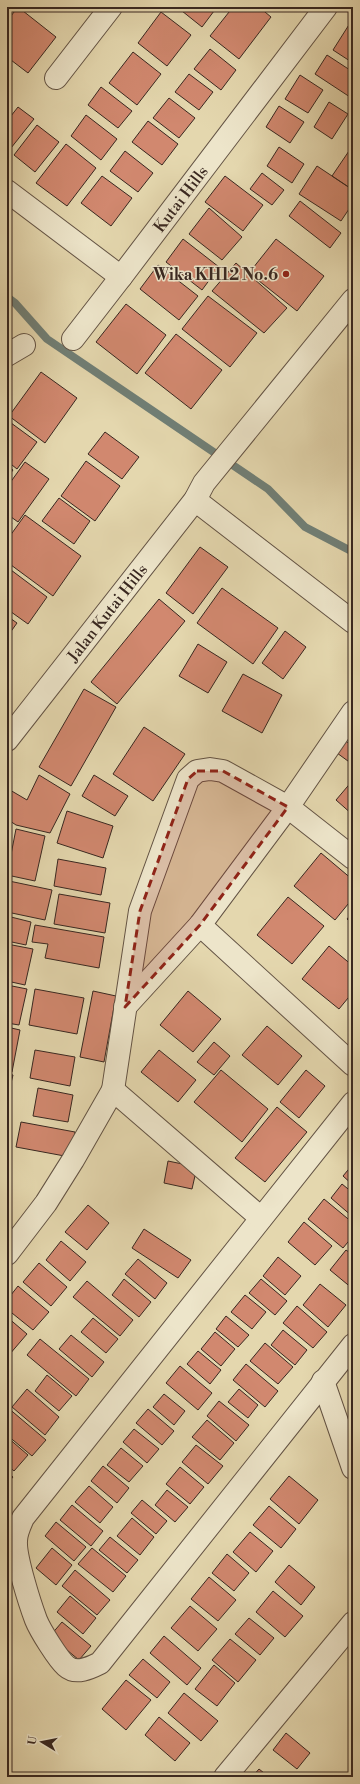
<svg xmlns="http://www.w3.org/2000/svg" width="360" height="1784" viewBox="0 0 360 1784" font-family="'Libre Bodoni',serif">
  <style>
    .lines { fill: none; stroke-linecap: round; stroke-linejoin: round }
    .stream { stroke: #707f76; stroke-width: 8 }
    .building { fill: #d1886f; stroke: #382720 }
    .minor-casing { stroke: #635344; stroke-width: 24 }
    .minor { stroke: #ede5ca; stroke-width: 22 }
    .marked { fill: #8f2418; fill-opacity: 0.2; stroke: #8f2418; stroke-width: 3; stroke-dasharray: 8 5; stroke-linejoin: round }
    .poi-dot { fill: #8f2418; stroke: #ede5ca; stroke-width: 1.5 }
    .labels { text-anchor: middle; stroke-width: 3; stroke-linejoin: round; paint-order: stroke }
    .street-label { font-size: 16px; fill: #382720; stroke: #ede5ca }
    .poi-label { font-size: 16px; font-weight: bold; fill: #382720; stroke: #ede5ca; text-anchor: end }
  </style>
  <rect width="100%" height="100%" fill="#e4d7ae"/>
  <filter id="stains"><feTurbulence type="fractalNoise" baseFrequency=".005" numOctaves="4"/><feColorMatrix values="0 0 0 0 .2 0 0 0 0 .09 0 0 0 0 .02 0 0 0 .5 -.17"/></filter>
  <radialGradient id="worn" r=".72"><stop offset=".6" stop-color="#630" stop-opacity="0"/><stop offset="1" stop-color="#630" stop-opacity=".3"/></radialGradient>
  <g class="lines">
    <path class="stream" d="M7,297L15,303L47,339L268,489L305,527L353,552"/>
  </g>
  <path class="building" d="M18,7L56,37L28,73L7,57V21Z
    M177,7H217L202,27Z
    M233,7H259L271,17L239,59L210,36Z
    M161,12L191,35L167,66L138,43Z
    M352,20L353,21V63L333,50Z
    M210,49L236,70L221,90L194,69Z
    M133,52L161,74L137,105L109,83Z
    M327,55L353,72V99L315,74Z
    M189,74L213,92L199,110L175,92Z
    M300,75L323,90L308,113L285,99Z
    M101,87L132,111L118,128L88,105Z
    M169,98L195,118L179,138L153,118Z
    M329,102L348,114L332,139L314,127Z
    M279,106L304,122L290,143L266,127Z
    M18,107L34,119L11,148L7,145V121Z
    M86,115L117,139L101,160L71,136Z
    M148,121L178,144L162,165L132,142Z
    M37,125L59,142L35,172L14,155Z
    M66,144L96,168L67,206L36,183Z
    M279,147L304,164L292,183L267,166Z
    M351,148L353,150V190L332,176Z
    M125,151L153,173L138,192L110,171Z
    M317,166L353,190V203L341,221L299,194Z
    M262,173L284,190L272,205L250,189Z
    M102,176L132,198L111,226L81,203Z
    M225,176L263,205L243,231L205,202Z
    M300,201L341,233L330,248L289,216Z
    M209,208L242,237L222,260L189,234Z
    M183,239L219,267L202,290L166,262Z
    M276,239L324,276L297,311L249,273Z
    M236,263L287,308L264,333L212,291Z
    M158,265L198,296L179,320L140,289Z
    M208,296L257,333L230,367L182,329Z
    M126,304L166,335L137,374L96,342Z
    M176,334L222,370L191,409L145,373Z
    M41,372L77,398L45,443L9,416Z
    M7,420L37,442L17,469L7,461Z
    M105,432L139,457L122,479L88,454Z
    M86,461L120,486L95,521L61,496Z
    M25,462L49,479L18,522L7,514V487Z
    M7,465L13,470L7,478Z
    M59,498L90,521L74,544L42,521Z
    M25,515L81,556L53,596L7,562V540Z
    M7,520L12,523L7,530Z
    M200,547L228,567L193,614L166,593Z
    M7,567L47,597L28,624L7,609Z
    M222,588L278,628L253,664L197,623Z
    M159,599L185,621L117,704L91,682Z
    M7,616L17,623L7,637Z
    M285,631L306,647L283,679L262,663Z
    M198,644L227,662L208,693L179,676Z
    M243,674L282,695L262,733L222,711Z
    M84,689L116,707L71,786L39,767Z
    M144,727L185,754L153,801L113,774Z
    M346,741L353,747L352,764L337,753Z
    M39,775L70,794L50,833L16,825L7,819V797L10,790L27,800Z
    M94,775L128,796L115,816L82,796Z
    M353,780V815L336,800Z
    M67,811L113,826L103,858L57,843Z
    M16,829L45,836L35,881L7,875Z
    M321,853L353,880V898L335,920L294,886Z
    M58,859L106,868L101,895L54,886Z
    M9,881L52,890L45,920L7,912V888Z
    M59,894L110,903L105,933L54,924Z
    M288,897L324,926L292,964L257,935Z
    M353,912V925L347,919Z
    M7,916L31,922L26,945L7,941Z
    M35,925L104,937L99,968L45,958L48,944L32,942Z
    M7,944L33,949L25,985L7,981Z
    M329,946L353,966V992L339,1009L302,979Z
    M7,985L27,989L19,1025L7,1023Z
    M35,989L84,998L77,1034L29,1025Z
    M93,991L116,996L104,1062L80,1057Z
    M188,991L221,1019L193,1052L160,1025Z
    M267,1026L302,1056L278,1085L242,1055Z
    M7,1027L20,1030L12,1072L7,1071Z
    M214,1042L230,1056L214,1075L197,1062Z
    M35,1050L75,1057L70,1086L30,1078Z
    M159,1050L196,1080L178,1102L141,1072Z
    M221,1070L268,1109L242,1142L194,1102Z
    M306,1070L325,1086L299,1118L280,1102Z
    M7,1074L13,1075L7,1099Z
    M38,1088L73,1095L68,1122L33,1116Z
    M277,1107L307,1132L265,1182L235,1158Z
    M21,1122L75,1132L70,1157L16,1147Z
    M168,1161L197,1167L192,1189L164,1183Z
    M353,1164V1185L343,1176Z
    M342,1184L353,1193V1217L331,1198Z
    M324,1199L353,1223V1236L343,1248L308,1219Z
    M88,1205L109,1223L87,1250L65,1232Z
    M304,1222L332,1246L315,1265L288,1242Z
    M144,1229L191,1260L178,1278L132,1248Z
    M61,1241L86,1262L70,1281L46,1260Z
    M346,1250L353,1255V1289L330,1270Z
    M278,1257L301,1276L285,1295L263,1276Z
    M138,1259L167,1283L155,1299L125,1274Z
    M39,1263L67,1287L51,1306L23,1282Z
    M124,1279L151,1302L139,1317L112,1295Z
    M261,1279L287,1301L275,1315L249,1293Z
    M87,1281L133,1320L120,1336L73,1297Z
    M320,1284L346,1305L328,1327L303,1305Z
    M18,1286L49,1312L33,1330L7,1309V1300Z
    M245,1295L266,1312L252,1329L231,1312Z
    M297,1306L327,1332L313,1348L283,1323Z
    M226,1316L249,1335L238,1347L216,1329Z
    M7,1317L27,1334L9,1355L7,1353Z
    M93,1318L118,1339L106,1353L81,1332Z
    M283,1330L307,1350L295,1365L271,1345Z
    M215,1332L235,1349L221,1366L201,1349Z
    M71,1335L104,1362L92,1377L59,1349Z
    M40,1339L89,1379L76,1396L27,1355Z
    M265,1343L293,1367L278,1384L250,1361Z
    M198,1351L221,1370L210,1384L187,1364Z
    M246,1364L278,1391L265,1407L233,1380Z
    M180,1366L212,1393L198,1410L166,1383Z
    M47,1375L72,1396L59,1411L35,1391Z
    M27,1389L59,1417L45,1435L12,1407Z
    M239,1389L258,1405L248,1418L228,1402Z
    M164,1394L185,1411L174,1425L153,1407Z
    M219,1401L249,1425L236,1441L207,1416Z
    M7,1407L46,1440L32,1456L7,1435Z
    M148,1409L174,1431L162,1445L136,1423Z
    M207,1420L234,1443L220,1460L192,1437Z
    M134,1429L159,1449L147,1463L123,1442Z
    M7,1437L28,1455L14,1471L7,1465Z
    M196,1445L223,1466L208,1484L182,1462Z
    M121,1448L143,1466L129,1482L107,1465Z
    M103,1466L129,1488L117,1503L91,1481Z
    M180,1467L204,1487L190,1504L166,1484Z
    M7,1472L13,1477L7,1484Z
    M289,1476L318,1500L299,1524L270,1499Z
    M89,1486L113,1507L100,1523L75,1502Z
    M167,1490L188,1507L175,1522L155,1505Z
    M142,1500L167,1521L156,1534L131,1513Z
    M72,1505L103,1531L91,1546L60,1520Z
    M269,1506L296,1529L281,1548L253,1525Z
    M132,1518L154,1537L140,1555L117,1536Z
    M56,1522L86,1547L74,1561L45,1536Z
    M250,1532L273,1551L256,1572L233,1552Z
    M110,1537L138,1560L127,1573L99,1550Z
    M52,1548L72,1565L56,1585L36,1568Z
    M92,1548L126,1576L113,1592L78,1564Z
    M227,1554L249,1573L234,1591L212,1573Z
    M289,1565L315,1587L301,1605L275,1582Z
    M75,1570L110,1600L97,1615L62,1586Z
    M209,1577L236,1600L218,1621L191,1599Z
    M273,1591L303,1616L285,1637L256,1612Z
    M70,1596L96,1618L83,1634L57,1612Z
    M190,1606L217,1629L198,1651L171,1628Z
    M249,1618L274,1638L260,1655L235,1634Z
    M62,1622L91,1646L79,1660L50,1636Z
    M164,1636L201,1668L187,1685L150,1653Z
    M230,1639L256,1660L238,1682L212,1660Z
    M143,1659L170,1682L157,1698L129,1675Z
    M214,1665L235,1683L217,1706L195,1689Z
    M126,1680L151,1700L126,1730L102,1709Z
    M184,1693L218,1721L201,1741L168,1713Z
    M159,1717L190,1743L175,1761L145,1735Z
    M286,1733L310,1753L297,1769L273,1750Z
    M259,1769L269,1777H252Z"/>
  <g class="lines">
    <g class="minor-casing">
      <g id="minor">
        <path d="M56,78L111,7"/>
        <path id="s1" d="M7,191L121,277L326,7"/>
        <path d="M73,339L121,277"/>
        <path d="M7,355L24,345"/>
        <path d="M195,500L353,622"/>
        <path id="s2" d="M7,740L195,500L204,483L353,300"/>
        <path d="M200,925L353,1065"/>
        <path d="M125,1007L200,925L288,807L353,858"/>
        <path d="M113,1090L140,911L188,779L197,771L210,769L223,771L288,807L353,712"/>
        <path d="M353,1103L23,1518C20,1525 16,1533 16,1541C15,1557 30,1604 36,1620C40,1630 58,1659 66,1666C76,1675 90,1668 100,1663L353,1345"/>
        <path d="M7,1254L46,1203L73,1160L113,1090L261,1218"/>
        <path d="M323,1381L353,1468"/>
        <path d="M225,1777L353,1623"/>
      </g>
    </g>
    <use href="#minor" class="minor"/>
  </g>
  <path class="marked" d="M197,771H223L288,807L200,925L125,1007L140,911L188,779Z"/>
  <circle class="poi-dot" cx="286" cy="274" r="4"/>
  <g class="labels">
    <g class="street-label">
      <text dy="6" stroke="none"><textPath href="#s1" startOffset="241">Kutai Hills</textPath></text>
      <text dy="6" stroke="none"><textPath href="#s2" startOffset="162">Jalan Kutai Hills</textPath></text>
    </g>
    <g class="poi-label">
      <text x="278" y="280">Wika KH12 No.6</text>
    </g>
  </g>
  <rect width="360" height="1784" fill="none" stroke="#e4d7ae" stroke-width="24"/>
  <rect x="8" y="8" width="344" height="1768" fill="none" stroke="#382720" stroke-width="2"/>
  <rect x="12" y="12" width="336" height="1760" fill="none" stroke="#382720"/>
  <g transform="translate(42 1742) rotate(280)" stroke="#ede5ca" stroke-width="3" paint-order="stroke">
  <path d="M0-3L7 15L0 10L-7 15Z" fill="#382720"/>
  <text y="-6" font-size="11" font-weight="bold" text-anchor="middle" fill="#382720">U</text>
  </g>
  <rect width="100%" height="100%" filter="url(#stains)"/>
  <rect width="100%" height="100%" fill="url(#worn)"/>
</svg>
